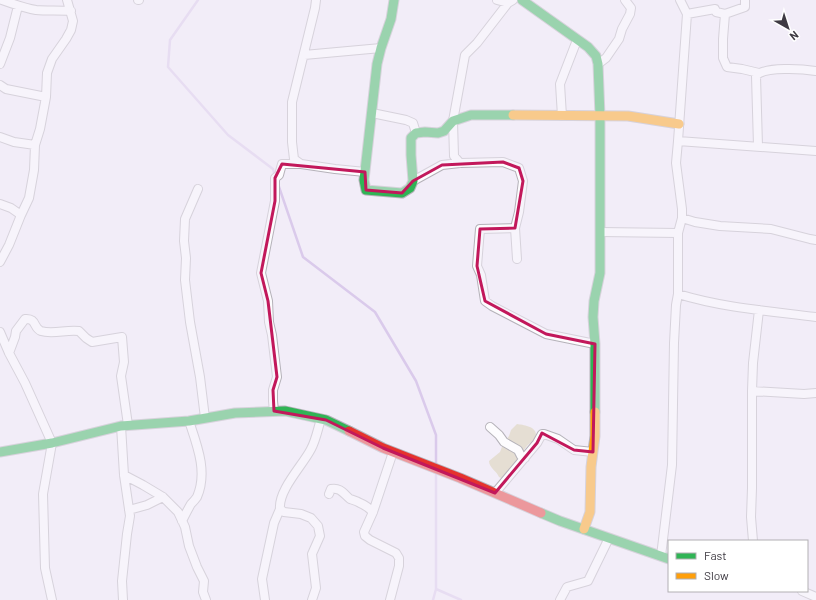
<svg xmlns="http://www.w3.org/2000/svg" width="816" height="600" viewBox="0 0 816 600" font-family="Barlow,sans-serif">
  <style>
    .green { fill: #e5ded3 }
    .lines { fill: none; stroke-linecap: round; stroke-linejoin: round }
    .stream { stroke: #dacaeb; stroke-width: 2.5 }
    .street-casing { stroke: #b5b2b9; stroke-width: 10 }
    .fast-casing { stroke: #b5b2b9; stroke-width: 11 }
    .slow-casing { stroke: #b5b2b9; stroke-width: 11 }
    .jam-casing { stroke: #b5b2b9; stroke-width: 11 }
    .street { stroke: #fdfcfe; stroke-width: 8 }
    .fast { stroke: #30b455; stroke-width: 9 }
    .slow { stroke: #ff9f0a; stroke-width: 9 }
    .jam { stroke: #e5322d; stroke-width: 9 }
    .marked { fill: none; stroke: #c2185b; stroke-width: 3; stroke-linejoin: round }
  </style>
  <rect width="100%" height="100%" fill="#f2edf8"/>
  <path class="green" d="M517,424C523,425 535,426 536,434C536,439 530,443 527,446C521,453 518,461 512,467C509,471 504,475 501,478L499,477C497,471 489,468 489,461L500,452L503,444L509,436L511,430Z"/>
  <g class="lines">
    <path class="stream" d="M198,0L170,40L168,67L228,135L273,169L275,176
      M278,184L303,257L375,312L416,381L436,435V465
      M436,589L461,600
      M433,600L436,589V472"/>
    <g class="street-casing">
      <path id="street" d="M2,0C13,4 24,8 36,10C47,11 59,10 71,11
        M138,0H139
        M316,0L315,8L292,102V142L294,159L301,164L335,169L365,172
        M497,0L508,3
        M680,0L687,14L678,141L816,151
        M687,14L715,9L716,12L725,14L745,7V0
        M725,14L723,39V58L727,67L742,69L759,73
        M304,55L381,48
        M0,64L10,38L18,6
        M598,64L606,58L619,39L622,29L630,14L631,8L625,0
        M0,85L6,89L46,97
        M372,113L406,120L413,123L416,133
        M562,116L560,84L577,40
        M0,137L14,142L35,145
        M758,146L756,76C764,66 804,69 816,71
        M460,163L454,156L453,121L465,55L477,43L508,3L513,0
        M413,181L442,165L460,163L503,162L519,168L523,181L519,212L515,228L480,229L477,266L481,275L485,301L492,306L546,334L595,344
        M198,189L185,219L184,241L186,258L185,280L190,322L200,377L205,418
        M0,204L11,208L21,215
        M682,218L695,222L720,226L771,229L810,239L816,240
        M515,228L517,259
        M600,232L678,233
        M0,262L9,245L21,215L29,198L34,170L35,145L40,129L46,97L47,73L52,59L66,39L71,30L73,21L67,0
        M678,294C724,308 769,311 816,317
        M0,332L9,353L25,383L52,443L43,494L45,568L52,600
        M9,353L15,337L16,331L25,319C37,318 33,328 41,331C53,335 67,329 79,331L86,338L92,342L122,337L124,362L121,376L128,425
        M752,391L804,394L816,393
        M274,411L273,401V390L277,377L272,335L269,322L268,301L261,273L275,201V178L279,175L282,164H301
        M121,426L124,475L130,516L127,534L122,581L123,600
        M490,427L499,435L504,442L518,450L521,456L525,458
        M124,475L143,485L163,497L178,512L185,527L189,546L197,567L204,581L203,592L206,600
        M495,493L537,443L542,434H544L558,439L574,450L593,452
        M329,494L331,489C340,487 344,494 350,499C353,500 357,501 360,503C365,505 369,508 373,512
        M129,510L147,505L163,497
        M182,521C185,515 188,509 191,504C193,502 195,500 197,497C208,472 197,445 189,421
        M753,541L751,517L752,488V391L753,363L759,310
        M661,556L672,465L674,343L676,305L678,294V233L682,218V209L676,163L678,141
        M802,591L816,597
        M265,600L262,579L274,523L280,509
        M312,600L316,588L312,554L320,536L318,526L311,518L301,514L284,512L280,509C278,490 303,465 311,449C316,440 318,428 321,419
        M390,600L399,566V558L396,553L370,540L365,536L364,532L373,512L393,452
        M560,600L567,587L588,581L609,538"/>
    </g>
    <g class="fast-casing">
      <path id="fast" d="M394,0L391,19L381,48L377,64L364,180L366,190L402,193L410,188L413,181L411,155V138L416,133L425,132L438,133L444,131L453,121L471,115H513
        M522,0L588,47L596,56L598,64L600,116V273L594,301L593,317L595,344V412
        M0,452L52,443L121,426L189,421L235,413L285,411L326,420L349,431
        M541,513L560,521L669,559"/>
    </g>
    <g class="slow-casing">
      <path id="slow" d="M513,115L628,116L679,124
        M584,529L590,512L591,467L595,436V412"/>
    </g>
    <g class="jam-casing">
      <path id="jam" d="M349,431L383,448L460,478L541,513"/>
    </g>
    <use href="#street" class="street"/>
    <use href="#fast" class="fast"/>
    <use href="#slow" class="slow"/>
    <use href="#jam" class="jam"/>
  </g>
  <path d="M0 0H816V600H0ZM503,162L519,168L523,181L515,228L480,229L477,266L485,301L546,334L595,344L593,452L574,450L542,433L537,443L495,493L383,448L326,420L274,411L273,390L277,377L268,301L261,273L275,201V178L282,164L365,172L366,190L402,193L413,181L442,165Z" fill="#f2edf8" fill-opacity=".55" fill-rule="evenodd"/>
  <path class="marked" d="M503,162L519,168L523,181L515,228L480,229L477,266L485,301L546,334L595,344L593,452L574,450L542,433L537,443L495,493L383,448L326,420L274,411L273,390L277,377L268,301L261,273L275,201V178L282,164L365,172L366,190L402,193L413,181L442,165Z"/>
  <rect x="668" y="540" width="140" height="52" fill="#ffffff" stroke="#b2b0b3"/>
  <rect x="676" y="553" width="20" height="6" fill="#30b455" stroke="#b2b0b3"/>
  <text x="704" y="560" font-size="12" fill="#3e3a42">Fast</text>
  <rect x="676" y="573" width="20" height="6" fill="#ff9f0a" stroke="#b2b0b3"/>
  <text x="704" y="580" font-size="12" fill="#3e3a42">Slow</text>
  <g transform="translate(788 28) rotate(141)" stroke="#ffffff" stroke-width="3" paint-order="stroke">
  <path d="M0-3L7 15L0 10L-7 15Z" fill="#3e3a42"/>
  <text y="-6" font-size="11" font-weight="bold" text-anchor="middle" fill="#3e3a42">N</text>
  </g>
</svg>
